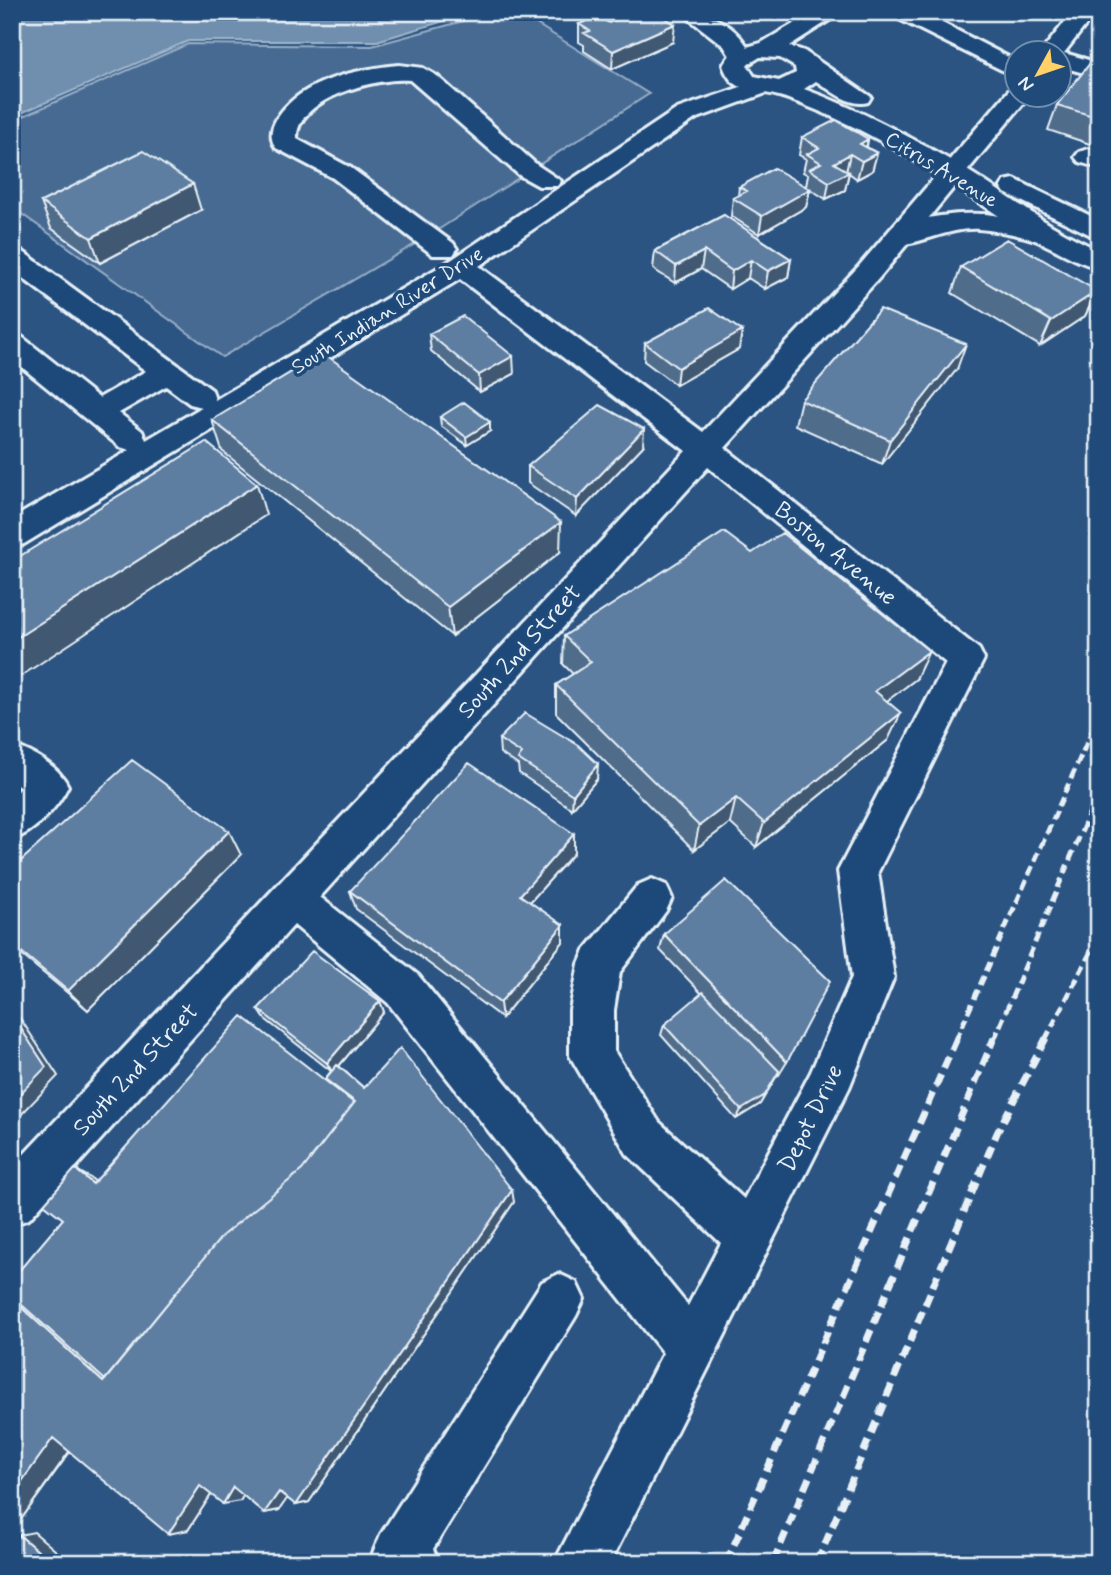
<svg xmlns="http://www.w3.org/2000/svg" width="1111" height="1575" viewBox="0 0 1111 1575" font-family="Mynerve,sans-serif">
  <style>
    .green { fill: #476b93; stroke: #98aec6; stroke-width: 2 }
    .water { fill: #708ead; stroke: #a0b6cb; stroke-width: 2 }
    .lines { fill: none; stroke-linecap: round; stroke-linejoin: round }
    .minor-casing { stroke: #e8f1f8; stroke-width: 6 }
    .major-casing { stroke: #e8f1f8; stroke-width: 6 }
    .minor { fill: #1f4a7a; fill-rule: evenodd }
    .major { fill: #1f4a7a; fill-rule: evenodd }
    .rail-far1 { stroke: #e8f1f8; stroke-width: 5; stroke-dasharray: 10 5; stroke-linecap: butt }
    .rail { stroke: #e8f1f8; stroke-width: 7; stroke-dasharray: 13 7; stroke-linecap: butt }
    .wall { fill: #506c8a; stroke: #e8f1f8; stroke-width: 2 }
    .shaded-wall { fill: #415871; stroke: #e8f1f8; stroke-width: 2 }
    .building { fill: #5d7da1; stroke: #e8f1f8; stroke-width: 2 }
    .labels { text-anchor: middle; stroke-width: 7; stroke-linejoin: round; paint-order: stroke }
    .far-street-label { font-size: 21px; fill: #e8f1f8; stroke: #1f4a7a }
    .street-label { font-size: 24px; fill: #e8f1f8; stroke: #1f4a7a }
  </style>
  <rect width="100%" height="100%" fill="#2b5482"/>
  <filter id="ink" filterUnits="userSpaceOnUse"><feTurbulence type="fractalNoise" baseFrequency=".0143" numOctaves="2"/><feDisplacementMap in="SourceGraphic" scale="14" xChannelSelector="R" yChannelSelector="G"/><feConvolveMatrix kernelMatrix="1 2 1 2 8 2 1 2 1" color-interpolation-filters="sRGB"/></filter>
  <g filter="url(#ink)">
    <path class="green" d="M496,12H517L649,94L427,237L222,357L12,207V173L22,167L18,129L12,121L188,44L372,46Z"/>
    <path class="water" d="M12,12H474L377,41H188L12,117Z"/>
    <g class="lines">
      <g class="minor-casing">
        <path id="minor" d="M680,12C713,12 737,25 753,56L749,61H733L724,46Z
          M892,12H921L1016,61V77L895,17Z
          M1073,12H1096L1064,53L1099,63V77L1058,66V52H1041Z
          M399,65L423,68L437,76L537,165L561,181L557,186H539L519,175L410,80C377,77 295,98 297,139L351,168L453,243L457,249L453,255H433L333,178L276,148C269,138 271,128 277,118C301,80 358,69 399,65Z
          M761,80L769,82L773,87L769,92L695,119L479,266L703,432L859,266L1010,89L1016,87V94H1031L879,278L725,448L979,649L984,659L878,872L894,977L849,1088L610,1563H554L663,1353L388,1003L294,925L29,1219L12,1225V1167L686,451L460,279L24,544L12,547V519L130,450L120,447L12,359V335L22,337L99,398L146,371L12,270V249L22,251L212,390L215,400L451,260L677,109ZM166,386L190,404L202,407L146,440L142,431L119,413ZM708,467L946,663L838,871L852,977L811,1072L744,1199L659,1122L614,1051V1010L620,972L666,911L672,898L666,885L652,879L638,885L585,950L579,964L570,1010V1056L627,1154L721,1243L688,1306L418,975L320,897Z
          M1088,149L1099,152V168L1079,162L1075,157L1079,152Z
          M12,745C33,752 59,766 68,786C58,807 35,832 12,840V797L21,788L12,782Z
          M559,1274L576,1282L584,1299L576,1316L433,1549L439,1563H377L373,1553L381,1534L542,1282Z"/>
      </g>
      <g class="major-casing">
        <path id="major" d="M814,12H842L789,46L804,51L871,97L868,102C849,107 831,90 816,81L804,89C859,109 911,137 962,167C1008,195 1049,229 1099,250V268C1076,263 1057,249 1035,240C1022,235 993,230 978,229C948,227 912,249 889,244L885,238C901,215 974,210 999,216C938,174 874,132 804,105C796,102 787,98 779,96C755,89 732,94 723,65L733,51L761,43ZM760,57L780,58L795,67L796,73L779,81L754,76L747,65Z
          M1014,179L1099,220V239L1005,193L1001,187L1005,181Z"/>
      </g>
      <use href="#minor" class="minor"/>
      <use href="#major" class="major"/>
      <path class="rail-far1" d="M956,1040L1099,715
        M994,1040L1099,790
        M1045,1040L1099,936"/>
      <path class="rail" d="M726,1563L957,1038
        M773,1563L994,1038
        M817,1563L997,1133L1046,1038"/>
    </g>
    <path class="wall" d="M616,12H654L673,42L612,69L584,51V45L579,42V24L609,23L616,20Z
      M1099,52V147L1048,130L1057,105Z
      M802,137L868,139L867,147L877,153L872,171L857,179L849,173L845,190L826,199L810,189L806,207L759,234L731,216L733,198L738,196L739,187L806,186L808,175L803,172L806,159L799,155Z
      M41,202L201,210L100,263L51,228Z
      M724,215L791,259L788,277L765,289L748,278L730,289L701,269L675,283L653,269L655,251Z
      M961,267L1097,291L1085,316L1040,346L952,293Z
      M742,331L739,349L676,385L644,361L645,343Z
      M429,334L514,374L480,392L431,351Z
      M957,369L882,464L795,425L801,400Z
      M440,417L490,431L467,445L441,426Z
      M212,420L560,552L452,636L222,451Z
      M643,446L576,516L528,483V466Z
      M564,636L916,679L886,701L888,740L756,847L730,823L694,850L556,713V685L573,674L563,664Z
      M499,739L597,779L572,809L519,773L518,765L500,753Z
      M574,834V853L530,902L563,942L502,1018L356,909L350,891Z
      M241,855L88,1010L12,947V869Z
      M664,934L787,1062L779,1075L778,1074L760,1104L736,1119L661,1035L664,1025L702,994L660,950Z
      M380,1001L384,1012L339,1066L364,1088L514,1202L309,1502L296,1505L287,1498L279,1510L264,1513L243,1495L240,1501L211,1495L188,1530L70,1452L12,1532V1279L63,1219L92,1179L95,1182L327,1082L325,1079L331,1071L265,1019L258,1009Z"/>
    <path class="shaded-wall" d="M675,24L673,42L612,69L613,51Z
      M868,139L864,157L860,144Z
      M877,153L872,171L857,179L862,161Z
      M850,154L846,172L834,163Z
      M849,172L845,190L826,199L829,182Z
      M193,184L201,210L100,263L91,238Z
      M810,189L806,207L759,234L762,216Z
      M704,251L701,269L675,283L676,266Z
      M791,259L788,277L765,289L768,271Z
      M751,260L748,278L730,289L732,271Z
      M1097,291L1085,316L1040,346L1051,321Z
      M742,331L739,349L676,385L678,368Z
      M966,344L957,369L882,464L890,440Z
      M513,356L514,374L480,392L479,375Z
      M490,422V431L467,445L466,437Z
      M644,429L643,446L576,516L577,499Z
      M257,484L266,515L18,678L12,670V641Z
      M561,522L560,552L452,636L448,607Z
      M929,651L916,679L863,719L875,691Z
      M901,713L888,740L756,847L764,823Z
      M598,764L597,779L572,809L573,795Z
      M736,798L730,823L694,850L699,826Z
      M229,831L241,855L88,1010L68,991Z
      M574,834V853L521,912L520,895Z
      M563,925V942L502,1018L500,1003Z
      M380,1001L384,1012L333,1073L327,1063Z
      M12,1006L58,1076L17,1119L12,1116Z
      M779,1071L760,1104L736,1119L741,1110Z
      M357,1105L103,1382L12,1299V1291Z
      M75,1169L92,1179L110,1194L93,1184Z
      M512,1190L514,1202L309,1502L296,1505Z
      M53,1438L78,1439L12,1532V1495Z
      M218,1484L188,1530L168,1534L200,1486Z
      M250,1485L240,1501L223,1504L233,1487Z
      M293,1490L279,1510L264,1513L279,1492Z
      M34,1532L70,1563H52L19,1535Z
      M109,1555L118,1563H110L103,1556Z"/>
    <path class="building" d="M633,12H654L675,24L613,51L584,33L590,31L579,24L598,17L609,23Z
      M1099,52V118L1057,105Z
      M836,120L868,139L860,144L877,153L862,161L850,154L834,163L849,172L829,182L809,169L821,163L807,154L819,148L802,137Z
      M143,151L193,184L91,238L41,202Z
      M774,168L810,189L762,216L733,198L747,191L739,187Z
      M724,215L791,259L768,271L751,260L732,271L704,251L676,266L655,251Z
      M1007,239L1097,291L1051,321L961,267Z
      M709,308L742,331L678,368L645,343Z
      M880,309L966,344L890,440L801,400Z
      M463,316L513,356L479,375L429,334Z
      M323,353L561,522L448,607L212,420Z
      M464,402L490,422L466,437L440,417Z
      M600,405L644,429L577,499L528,466Z
      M206,442L257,484L12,641V561Z
      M724,532L752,553L782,533L929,651L875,691L901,713L764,823L736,798L699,826L556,685L591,662L564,636Z
      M525,713L578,745L598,764L573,795L518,759L522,754L499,739Z
      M132,760L229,831L68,991L12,944V869Z
      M469,763L574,834L520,895L563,925L500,1003L350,891Z
      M726,880L830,981L787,1062L664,934Z
      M312,951L380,1001L327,1063L258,1009Z
      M703,992L779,1071L765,1095L741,1110L664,1025Z
      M12,1015L46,1067L12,1102Z
      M242,1016L354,1103L302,1170L223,1235L105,1380L12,1296V1279L63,1219L44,1204L75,1169L93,1184Z
      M400,1048L512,1190L296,1505L279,1492L264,1513L233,1487L223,1504L200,1486L168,1534L53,1438L12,1495V1299L103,1382L223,1235L302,1170L355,1102L325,1079L337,1065L364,1088Z
      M19,1535L52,1563H12V1544Z
      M103,1556L110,1563H98Z"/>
  </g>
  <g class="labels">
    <g class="far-street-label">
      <text transform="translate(942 169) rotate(31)" y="7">Citrus Avenue</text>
      <text transform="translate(387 310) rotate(-32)" y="7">South Indian River Drive</text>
    </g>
    <g class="street-label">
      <text transform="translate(836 553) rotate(39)" y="8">Boston Avenue</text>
      <text transform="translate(519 651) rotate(-48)" y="8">South 2nd Street</text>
      <text transform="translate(135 1069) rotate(-47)" y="8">South 2nd Street</text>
      <text transform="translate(810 1118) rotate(-64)" y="8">Depot Drive</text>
    </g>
  </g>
  <rect width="1111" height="1575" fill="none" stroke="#1f4a7a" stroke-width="42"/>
  <rect x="21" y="21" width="1069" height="1533" fill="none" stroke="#e8f1f8" stroke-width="2.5" filter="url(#ink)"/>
  <g transform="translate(1038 74) rotate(230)"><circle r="33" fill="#1f4a7a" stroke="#6f8dac" stroke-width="2"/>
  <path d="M0-5L12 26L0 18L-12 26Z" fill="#ffd166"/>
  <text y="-10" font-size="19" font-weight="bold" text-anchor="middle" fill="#e8f1f8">N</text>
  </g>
</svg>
